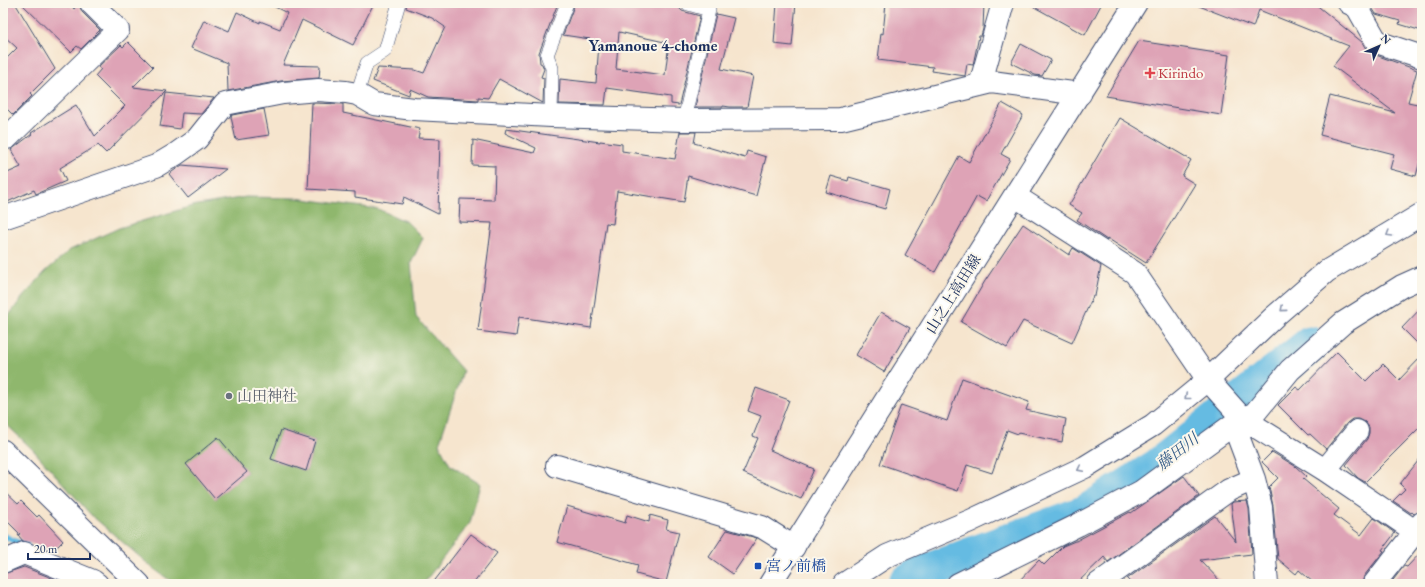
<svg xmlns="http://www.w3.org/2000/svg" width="1425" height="587" viewBox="0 0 1425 587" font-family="'EB Garamond','Noto Serif JP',serif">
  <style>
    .forest { fill: #8fb76d; stroke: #557366; fill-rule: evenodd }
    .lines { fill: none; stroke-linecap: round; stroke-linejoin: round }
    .stream { stroke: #65bbe2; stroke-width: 6 }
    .river { stroke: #65bbe2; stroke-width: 37 }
    .building { fill: #dea3b6; fill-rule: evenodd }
    .lane-casing { stroke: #3c4a6f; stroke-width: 14 }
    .street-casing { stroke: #3c4a6f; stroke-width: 24 }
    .secondary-casing { stroke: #3c4a6f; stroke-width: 24 }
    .lane { stroke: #fff; stroke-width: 13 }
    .street { stroke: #fff; stroke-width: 22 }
    .secondary { stroke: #fff; stroke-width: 22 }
    .oneway { stroke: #8d97ae }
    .health-dot { fill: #e0444e; stroke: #fbf7ec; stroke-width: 1.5 }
    .worship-dot { fill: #6b7280; stroke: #fbf7ec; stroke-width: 1.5 }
    .transit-dot { fill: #1a4fb4; stroke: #fbf7ec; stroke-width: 1.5 }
    .labels { text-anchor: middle; stroke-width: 4; stroke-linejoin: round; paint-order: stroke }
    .health-label { font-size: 15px; fill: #be3a42; stroke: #fbf7ec; text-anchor: start }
    .street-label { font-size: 15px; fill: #1b2f5e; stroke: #fbf7ec }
    .worship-label { font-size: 15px; fill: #5b616d; stroke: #fbf7ec; text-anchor: start }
    .transit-label { font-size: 15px; fill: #164399; stroke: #fbf7ec; text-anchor: start }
    .neighbourhood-label { font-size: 16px; font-weight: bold; fill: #1b2f5e; stroke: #fbf7ec }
    .water-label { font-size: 16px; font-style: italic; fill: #315986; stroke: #fbf7ec }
  </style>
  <rect width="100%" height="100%" fill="#fbf7ec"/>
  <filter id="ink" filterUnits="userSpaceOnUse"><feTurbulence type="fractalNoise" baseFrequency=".025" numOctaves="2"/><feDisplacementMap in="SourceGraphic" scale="8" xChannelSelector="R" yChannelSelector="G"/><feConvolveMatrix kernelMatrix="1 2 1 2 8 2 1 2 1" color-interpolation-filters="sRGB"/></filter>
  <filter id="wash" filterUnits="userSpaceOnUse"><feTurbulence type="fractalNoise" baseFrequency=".012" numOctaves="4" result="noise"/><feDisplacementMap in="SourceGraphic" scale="16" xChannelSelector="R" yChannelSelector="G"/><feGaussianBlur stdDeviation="0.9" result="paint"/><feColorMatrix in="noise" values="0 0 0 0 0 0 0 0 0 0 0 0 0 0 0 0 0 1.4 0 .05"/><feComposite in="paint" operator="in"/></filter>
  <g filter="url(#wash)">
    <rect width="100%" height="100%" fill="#f6e5ce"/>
    <path class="forest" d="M246,197L296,198L378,209L407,222L423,238L411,263L416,317L463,371L439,444L450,465L480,484L470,523L423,584H379L373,581L371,584H175L154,569L91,515L34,451L3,421V323L22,298L45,272L70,250L119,228L192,206ZM281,430L315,441L306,471L272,459ZM218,438L247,472L215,499Z"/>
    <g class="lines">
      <path class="stream" d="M3,535L12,540L27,546"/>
      <path class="river" d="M906,584L921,574L1086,513L1159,466L1310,345"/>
    </g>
    <g id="blocks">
      <path class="building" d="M3,3H15L55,69L30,94L32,96L13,115L3,105V62L17,48L3,35Z
        M21,3H68L74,9L79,4L82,12L100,30L81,49L77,46L71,52Z
        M267,3H374L353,45L302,20L283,65L320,66L319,78L281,81L228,91L227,63L191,48L204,20L229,31L237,12L260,23V21L280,29L287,13Z
        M407,3H558L539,53L540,63L542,64L544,69L541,77L544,78L543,103L499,79L488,98L478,97V100L428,97L410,89L409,95L373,81L378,68L415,70L424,73L445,27L432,18L406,8Z
        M575,3H677L679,8L682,11L700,16L679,105L671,104V97L607,88L605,105L559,104L560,79L596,83L599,44L589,42L590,39L563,35ZM619,32L669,43L665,75L616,69Z
        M777,3H796L792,46L774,44Z
        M886,3H984L983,29L981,36H979L973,65L967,64L965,76L932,71L933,67L878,60L881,33L883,34Z
        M1027,3H1102L1085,35Z
        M1195,3H1314L1362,42L1366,49L1373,54L1417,70L1408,102L1422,105V153L1416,176L1390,169L1394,154L1320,135L1330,96L1395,113L1333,66L1349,46L1259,10L1253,27L1194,4Z
        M1369,3H1422V31L1399,24L1400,21L1376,14Z
        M716,14L734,18L721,69L753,76L747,107H730L723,106V107H695Z
        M1139,41L1229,55L1221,115L1106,96Z
        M128,42L153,67L133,87L167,91L106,153L98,145L60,168L66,181L36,194L34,190L3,204V175L21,167L11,150L32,134L31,133L76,105L95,136L125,106L95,76L101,69L98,67L121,45L123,47Z
        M1021,44L1051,60L1042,76L1035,75L1011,63Z
        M166,93L214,98L201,114L182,113L180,129L160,126Z
        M312,103L343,104V113L420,129L418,138L440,139L438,214L404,197L402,204L355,197V192L308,189Z
        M1002,103L1023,115L1001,154L1010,159L986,201L977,196L935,272L905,255L959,156L969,162Z
        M264,109L269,135L236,140L231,117L232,115Z
        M1120,118L1191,160L1182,176L1195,184L1146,263L1107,238V240L1077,220L1082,213L1069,205Z
        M506,129L600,142V141L622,144V151L675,159L680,132H696L694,143L745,158L747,151L766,157L756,196L688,176L684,202L617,191L613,224L606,223L591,328L519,317L516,336L478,331L492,223L459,222L460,199L494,200L495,166L472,165L473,140L534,153L536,148L505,133Z
        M182,165L226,169L188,198L169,174Z
        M831,176L848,181L849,177L890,189L885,209L826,192Z
        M1023,224L1069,255L1073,248L1101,266L1095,296H1093L1072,343L1023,321L1007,348L961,322L985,281Z
        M1422,307V348L1402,328Z
        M881,312L910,328L884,372L856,355Z
        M1337,352L1366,381L1383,364L1399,380L1422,356V425L1365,482L1358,478L1346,465L1367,439L1369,433V427L1365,422L1359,419H1352L1347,423L1326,449L1310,434L1308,435L1278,405L1296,387L1300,390Z
        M962,378L1029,402L1026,410L1066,419L1062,442L1018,433V434L1007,430L992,473L967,465L958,491L880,464L901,405L947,421Z
        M756,388L789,400L770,450L814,469L801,499L743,473L758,438L753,436L761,416L748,411Z
        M281,430L315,441L306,471L271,459Z
        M218,437L247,472L215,499L186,464Z
        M1272,452L1295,466L1306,476L1303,479L1339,509L1334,515L1361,535L1374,518L1395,533L1382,550L1384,551L1364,576L1362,584H1315L1299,570L1296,574L1278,559L1273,506L1269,487L1278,478L1262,462Z
        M1422,456V511L1414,514L1412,512L1411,513L1393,501L1405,489L1400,484Z
        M1184,476L1199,496L1108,562L1104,557L1076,584H1016L1039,560L1044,565L1063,546L1075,541H1076L1130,512L1131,513Z
        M3,490L18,504L21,501L37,517L39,515L63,541L53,551L23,541L18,535L20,534L3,517Z
        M1247,501L1249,509L1252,554L1200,560L1223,584H1132L1127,579L1215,516L1236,542L1231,504L1233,502Z
        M567,506L625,523L627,515L649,522L650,515L668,520L666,529L679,532L666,582L636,574L638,565L557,542Z
        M727,530L757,538L733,574L709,557Z
        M471,534L497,553L473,584H432Z
        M1422,551V584H1390L1404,566L1407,567Z
        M24,567L67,584H3V574Z"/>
    </g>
  </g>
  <g filter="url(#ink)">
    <use href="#blocks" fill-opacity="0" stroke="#3c4a6f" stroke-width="1"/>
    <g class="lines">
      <g class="lane-casing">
        <path id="lane" d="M357,94L367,63L385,51L399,3
          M551,116L552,68L547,55L567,3
          M684,120L709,10L685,3"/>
      </g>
      <g class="street-casing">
        <path id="street" d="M1349,3L1357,7L1377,42L1422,57
          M980,85L1003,3
          M3,135L7,138L118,30L91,3
          M1015,196L1135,273L1208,380L1242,418L1325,470L1422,536
          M3,218L156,166L176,154L197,139L225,104L283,93L318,90L346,92L357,94L374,104L414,109L551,116L684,120L841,119L992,82L1080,94
          M1242,418L1239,439L1254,479L1261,507L1267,584
          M3,451L139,584
          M557,466L762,527L794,547
          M1325,470L1357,431
          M3,562L24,553L93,581L97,584
          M844,584L887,556L970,521L1085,467L1153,425L1208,380L1275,316L1327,271L1422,214
          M958,584L1078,525L1142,491L1242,418L1254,414L1290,370L1343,323L1402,286L1422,277
          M1098,584L1229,490L1254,479
          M1374,584L1422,523"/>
      </g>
      <g class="secondary-casing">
        <path id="secondary" d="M770,584L1136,3"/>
      </g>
      <use href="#lane" class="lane"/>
      <use href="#street" class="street"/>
      <use href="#secondary" class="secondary"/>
    </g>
    <defs><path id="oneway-chevron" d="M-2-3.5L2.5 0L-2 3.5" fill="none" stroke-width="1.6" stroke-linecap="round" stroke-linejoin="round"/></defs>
    <g class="oneway">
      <use href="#oneway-chevron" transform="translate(1389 234) rotate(149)"/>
      <use href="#oneway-chevron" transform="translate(1283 309) rotate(139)"/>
      <use href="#oneway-chevron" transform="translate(1187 397) rotate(141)"/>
      <use href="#oneway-chevron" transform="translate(1080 469) rotate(154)"/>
    </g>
  </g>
  <path class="health-dot" d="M1148 67h4v4h4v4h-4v4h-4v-4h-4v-4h4z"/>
  <circle class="worship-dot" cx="229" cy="396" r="4"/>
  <rect class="transit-dot" x="754" y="562" width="8" height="8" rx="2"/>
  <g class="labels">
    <g class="health-label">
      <text x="1158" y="78">Kirindo</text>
    </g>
    <g class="street-label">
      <text transform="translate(953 294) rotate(-58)" y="5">山之上高田線</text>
    </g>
    <g class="worship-label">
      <text x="237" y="401">山田神社</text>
    </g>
    <g class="transit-label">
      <text x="766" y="571">宮ノ前橋</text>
    </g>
    <g class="neighbourhood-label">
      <text x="653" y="51">Yamanoue 4-chome</text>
    </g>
    <g class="water-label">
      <text transform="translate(1177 451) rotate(-38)" y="6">藤田川</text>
    </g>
  </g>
  <rect width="1425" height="587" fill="none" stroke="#fbf7ec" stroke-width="16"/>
  <g transform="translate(1379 46) rotate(45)" stroke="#fbf7ec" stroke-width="3" paint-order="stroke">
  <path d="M0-3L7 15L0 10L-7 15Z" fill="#1b2f5e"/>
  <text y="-6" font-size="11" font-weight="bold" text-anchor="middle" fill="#1b2f5e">N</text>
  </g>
  <path d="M28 553v6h62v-6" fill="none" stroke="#1b2f5e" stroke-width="2"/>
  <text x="34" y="553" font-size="12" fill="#1b2f5e" stroke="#fbf7ec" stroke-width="3" paint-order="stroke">20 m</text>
</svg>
